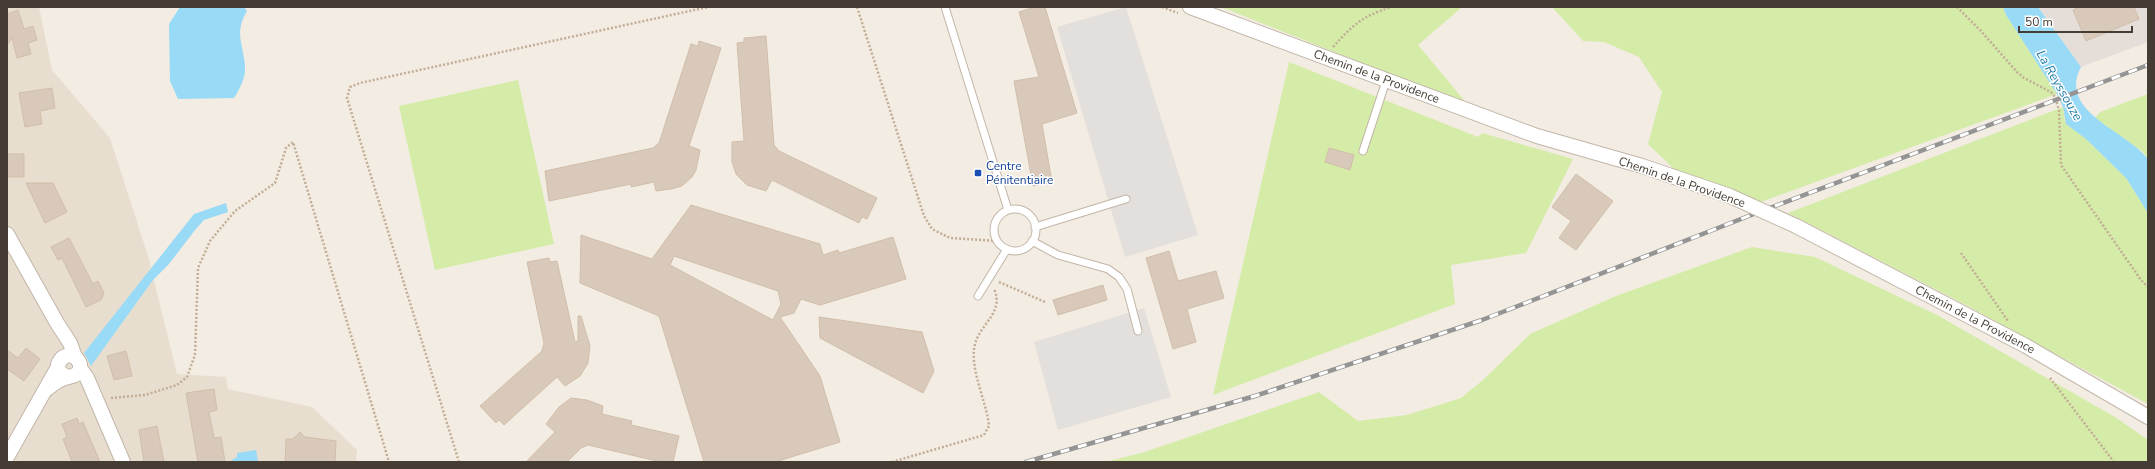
<svg xmlns="http://www.w3.org/2000/svg" width="2155" height="469" viewBox="0 0 2155 469" font-family="'Nunito Sans',sans-serif">
  <style>
    .residential { fill: #e8ded0 }
    .industrial { fill: #e5ded8 }
    .green { fill: #d4eca7 }
    .parking { fill: #e3dfdc }
    .water { fill: #99daf6 }
    .building { fill: #d9c9ba; stroke: #d1beaa; fill-rule: evenodd }
    .lines { fill: none; stroke-linecap: round; stroke-linejoin: round }
    .lane-casing { stroke: #c2b6a8; stroke-width: 9 }
    .street-casing { stroke: #c2b6a8; stroke-width: 16 }
    .path { stroke: #c2ad95; stroke-width: 2.5; stroke-dasharray: 2 2; stroke-linecap: butt }
    .lane { stroke: #fff; stroke-width: 7 }
    .street { stroke: #fff; stroke-width: 14 }
    .rail-casing { stroke: #949494; stroke-width: 4.5 }
    .rail { stroke: #fff; stroke-width: 3; stroke-dasharray: 9; stroke-linecap: butt }
    .street-bridge-casing { stroke: #c2b6a8; stroke-width: 16; stroke-linecap: butt }
    .street-bridge { stroke: #fff; stroke-width: 14 }
    .transit-dot { fill: #1a4fb4; stroke: #fff; stroke-width: 1.5 }
    .labels { text-anchor: middle; stroke-width: 3; stroke-linejoin: round; paint-order: stroke }
    .street-label { font-size: 12px; fill: #453c33; stroke: #fff }
    .transit-label { font-size: 12px; fill: #164399; stroke: #fff; text-anchor: start }
    .water-label { font-size: 13px; font-style: italic; fill: #217ea9; stroke: #fff }
  </style>
  <rect width="100%" height="100%" fill="#f3ece3"/>
  <path class="residential" d="M7,7H39L52,70L110,138L148,256L177,374L226,377L228,389L312,407L357,450L356,462H7Z"/>
  <path class="industrial" d="M2038,7H2148V42L2081,67Z"/>
  <path class="green" d="M1221,7H1462L1418,45L1468,105Z
    M1552,7H2003L2006,15L2057,94L1761,202L1674,169L1648,144L1662,92L1639,57L1604,42L1583,41Z
    M1289,62L1478,137L1482,133L1573,159L1526,253L1451,265L1455,304L1213,395Z
    M518,80L554,244L435,270L399,106Z
    M2148,94V159L2143,152L2095,118L2100,112Z
    M2063,107L2065,122L2086,139L2126,178L2148,213V404L1964,304L1788,213Z
    M1752,247L1815,257L1937,315L2115,417L2148,440V462H1105L1145,452L1319,392L1358,421L1407,415L1461,398L1482,381L1530,334L1616,296Z"/>
  <path class="parking" d="M1126,7L1198,235L1125,257L1057,27Z
    M1144,308L1171,397L1058,430L1034,342Z"/>
  <path class="water" d="M180,7H244L247,11C234,33 243,43 245,66C246,78 240,88 234,98L178,99L170,81L169,24Z
    M2003,7H2038L2081,67C2057,112 2127,131 2148,159V213L2126,178L2086,139L2066,124L2063,107L2057,94L2006,15Z
    M226,203L228,212L204,220L195,230L169,264L153,280L91,366L84,353L194,214Z
    M256,450L258,461L233,462L232,460L237,457V453Z"/>
  <path class="building" d="M1035,7H1045L1077,113L1042,124L1052,182L1033,186L1014,81L1039,77L1019,12Z
    M2080,7H2134L2139,19L2086,41L2073,10Z
    M18,10L24,29L33,26L37,40L28,43L31,54L17,58L12,38L7,45V14Z
    M766,36L774,145L779,151L877,198L867,219L862,217L859,223L772,180L766,191L747,185L736,174L732,162V142L744,141L737,43L744,42V38Z
    M699,41L721,48L689,146L700,150L696,170L692,177L682,186L671,189L656,191L654,182L631,187V184L549,201L545,171L653,148L659,143L691,44L698,46Z
    M52,88L55,108L40,111L42,124L25,127L19,93Z
    M1329,148L1354,155L1350,170L1325,162Z
    M7,154H24V177H7Z
    M1576,174L1613,201L1576,250L1559,238L1571,221L1552,207Z
    M26,183H53L67,212L45,223Z
    M691,205L820,244L823,255L838,250L839,253L893,237L906,279L820,305L801,299L794,313L780,317L820,376L840,442L775,462H704L659,316L580,283L581,235L652,259ZM674,256L778,291L781,304L773,320L670,265Z
    M69,238L93,284L98,281L104,293L101,300L86,307L62,258L58,260L51,247Z
    M1169,251L1178,281L1216,271L1224,298L1187,309L1196,342L1173,349L1146,258Z
    M549,258L550,262L557,261L575,342L578,341V316H581L590,346L588,363L580,376L565,386L557,377L504,425L499,420L496,423L480,406L542,351L544,343L527,262Z
    M1103,285L1107,300L1058,315L1053,300Z
    M819,317L922,332L934,371L923,393L820,338Z
    M26,348L40,359L24,381L7,369V350L18,358Z
    M126,351L132,376L114,380L107,356Z
    M214,389L217,410L209,412L214,438L221,437L225,462H198L186,393Z
    M571,398L587,400L603,406L602,414L632,421L631,425L679,436L673,462H661L588,445L581,448L567,462H526L555,432L546,424L559,407Z
    M77,418L79,424L83,422L100,462H72L63,439L67,437L62,424Z
    M157,426L164,462H144L139,430Z
    M300,432L305,437L336,441L335,462H285L286,439H293Z"/>
  <g class="lines">
    <g class="lane-casing">
      <path id="lane" d="M945,7L1008,210
        M1363,151L1386,81
        M994 230a21 21 0 1 1 42 0a21 21 0 1 1-42 0Z
        M1035,227L1126,199
        M1032,241L1058,255L1108,269L1119,277L1127,289L1138,331
        M978,296L1007,249"/>
    </g>
    <g class="street-casing">
      <g id="street">
        <path id="s1" d="M1190,7L1537,136L1642,166L1730,196"/>
        <path id="s2" d="M1796,226L2026,346L2148,417"/>
        <path d="M7,234L57,323L70,343L75,357"/>
        <path d="M80,368L87,378L123,462"/>
        <path d="M47,389C51,386 55,382 60,380C70,375 81,378 80,364C76,355 70,353 62,358L58,364L59,372L67,377"/>
        <path d="M7,457L58,367"/>
      </g>
    </g>
    <path class="path" d="M857,7L924,216L932,229L950,238L997,241
      M1162,7L1178,13
      M1957,7L1981,31L2017,72L2024,78L2051,92L2055,97L2059,110L2061,165L2141,280L2148,287
      M1333,47C1354,24 1361,17 1391,7
      M1961,253L2008,321
      M999,282L1045,302
      M2050,378L2114,462
      M111,398L145,395L177,385L187,377L195,355L198,268L210,241L235,211L275,183L286,148L293,142L389,462
      M459,462L347,98L350,87L360,83L708,7
      M892,462L984,435L989,426C987,402 967,364 976,341C983,322 1004,311 994,289"/>
    <use href="#lane" class="lane"/>
    <use href="#street" class="street"/>
    <g class="rail-casing">
      <path id="rail" d="M1026,462L1255,396L1482,320L1759,212L2148,65"/>
    </g>
    <use href="#rail" class="rail"/>
    <g class="street-bridge-casing">
      <path id="street-bridge" d="M1730,196L1796,226"/>
    </g>
    <use href="#street-bridge" class="street-bridge"/>
  </g>
  <rect class="transit-dot" x="974" y="169" width="8" height="8" rx="2"/>
  <g class="labels">
    <g class="street-label">
      <text dy="4" stroke="none"><textPath href="#s1" startOffset="199">Chemin de la Providence</textPath></text>
      <text transform="translate(1682 182) rotate(19)" y="4">Chemin de la Providence</text>
      <text dy="4" stroke="none"><textPath href="#s2" startOffset="202">Chemin de la Providence</textPath></text>
    </g>
    <g class="transit-label">
      <text x="986" y="170">Centre<tspan x="986" dy="14">Pénitentiaire</tspan></text>
    </g>
    <g class="water-label">
      <text transform="translate(2060 85) rotate(60)" y="5">La Reyssouze</text>
    </g>
  </g>
  <rect width="2155" height="469" fill="none" stroke="#453c33" stroke-width="16"/>
  <path d="M2019 26v6h113v-6" fill="none" stroke="#453c33" stroke-width="2"/>
  <text x="2025" y="26" font-size="12" fill="#453c33" stroke="#ffffff" stroke-width="3" paint-order="stroke">50 m</text>
</svg>
